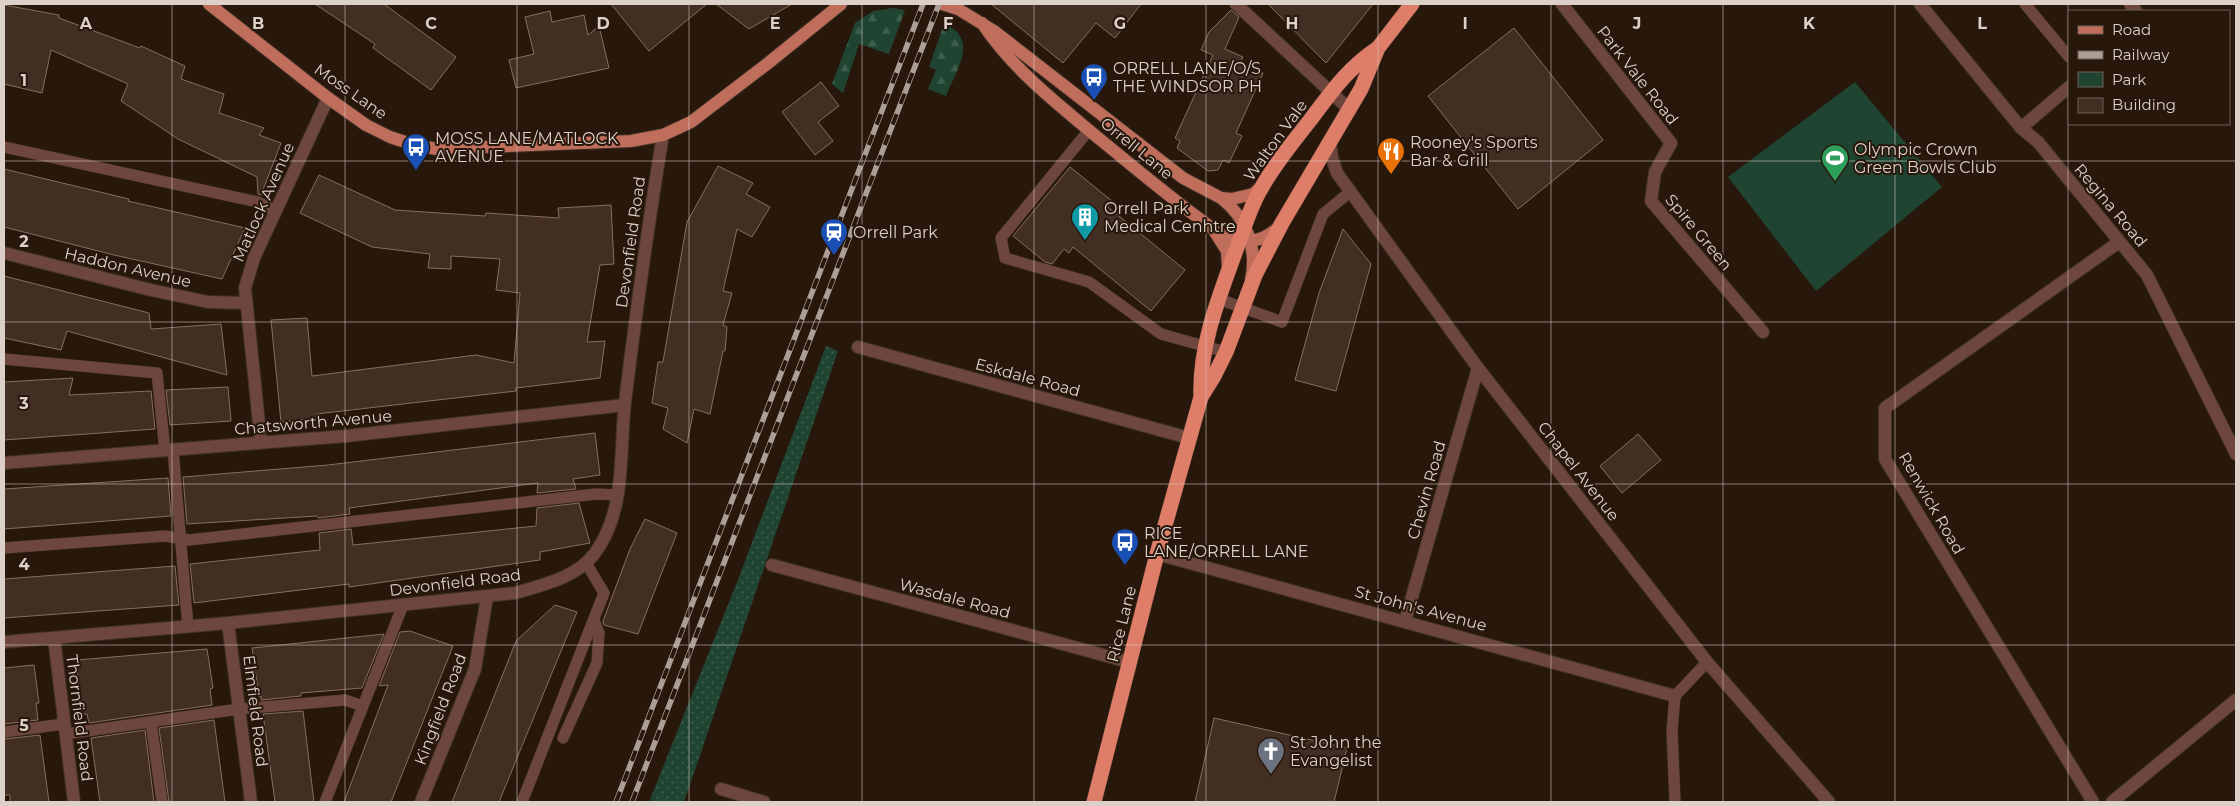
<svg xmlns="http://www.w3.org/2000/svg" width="2240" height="806" viewBox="0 0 2240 806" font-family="Montserrat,sans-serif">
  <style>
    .grass { fill: url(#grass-dots) }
    .forest { fill: url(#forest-firs) }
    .park { fill: #1f4532 }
    .building { fill: #432e24; stroke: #866e62 }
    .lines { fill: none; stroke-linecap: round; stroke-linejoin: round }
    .lane-casing { stroke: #413126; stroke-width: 12 }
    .street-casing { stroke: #413126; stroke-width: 14 }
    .primary-casing { stroke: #413126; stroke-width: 14 }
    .highway-casing { stroke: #413126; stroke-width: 16 }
    .lane { stroke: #6d463d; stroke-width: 11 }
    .street { stroke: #6d463d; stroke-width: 12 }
    .primary { stroke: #bf6e5c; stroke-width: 12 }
    .highway { stroke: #df7e68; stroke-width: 15 }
    .rail-casing { stroke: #ac9e95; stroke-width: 5.5 }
    .rail { stroke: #28170b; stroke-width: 4; stroke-dasharray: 11; stroke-linecap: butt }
    .grid { fill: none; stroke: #ddd0c9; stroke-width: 1; stroke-opacity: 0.55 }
    .labels { text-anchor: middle; stroke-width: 4; stroke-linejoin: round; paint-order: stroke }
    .poi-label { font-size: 16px; fill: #ddd0c9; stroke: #28170b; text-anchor: start }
    .street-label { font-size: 16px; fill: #ddd0c9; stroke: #28170b }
    .grid-label { font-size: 16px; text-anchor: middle; font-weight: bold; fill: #ddd0c9; stroke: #28170b; stroke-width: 4; stroke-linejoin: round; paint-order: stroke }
  </style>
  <defs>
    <pattern id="grass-dots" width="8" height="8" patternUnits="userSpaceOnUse" patternTransform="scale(1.25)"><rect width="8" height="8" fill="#1f4532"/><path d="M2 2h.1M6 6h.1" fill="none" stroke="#3f5f4e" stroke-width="1.8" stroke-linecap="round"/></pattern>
    <pattern id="forest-firs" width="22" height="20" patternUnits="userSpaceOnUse" patternTransform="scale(1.25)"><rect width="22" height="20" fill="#1f4532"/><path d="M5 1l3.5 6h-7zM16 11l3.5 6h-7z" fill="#3f5f4e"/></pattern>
  </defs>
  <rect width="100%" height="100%" fill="#28170b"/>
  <path class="grass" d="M826,346L838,351L684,802H649L739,577Z"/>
  <path class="forest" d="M893,8L905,10L889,54L859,44L843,93L832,84L855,23L873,11Z
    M944,24C980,38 956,71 946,96L928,89L936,70L929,67Z"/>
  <path class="park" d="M1855,82L1942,187L1816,291L1728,177Z"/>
  <path class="building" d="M315,4H384L456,57L431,90L373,48L375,44Z
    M611,4H707L649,51Z
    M716,4H792L749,29Z
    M991,4H1141L1115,38L1096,23L1063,63Z
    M1268,4H1373L1326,63Z
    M4,5L59,15V18L140,48L141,46L185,66L181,79L224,94L219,113L264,128L259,135L281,143L261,195L258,194L257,177L178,139L121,101L128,84L51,50L42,93L4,84Z
    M1231,10L1239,17L1225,49L1243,57L1240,63L1263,73L1236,133L1242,136L1229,163L1223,160L1218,170L1208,171L1177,148L1180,141L1175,138L1213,55L1201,50L1209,32Z
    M550,11L552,22L584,15L588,35L599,26L609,68L516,88L509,60L534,54L525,17Z
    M1514,28L1603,140L1518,209L1428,96Z
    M821,82L839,106L818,122L833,141L815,155L782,112Z
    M718,166L753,183L746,194L770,207L752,237L737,229L723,291L732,293L723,325L727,327L725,351H723L710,414L694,409L687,443L663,429L668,408L652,403L658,362H663L687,222Z
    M1070,167L1112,201L1108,207L1185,270L1151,311L1073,247L1069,253L1064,249L1052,264L1045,262L1013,236Z
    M4,169L129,199L128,201L245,228L222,279L114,255L4,227Z
    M319,175L395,210L485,216L486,213L559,218L558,208L611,205L614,264L600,265L587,342L605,341L600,378L516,388V391L316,414L317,418L281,422L271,320L307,318L312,376L476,355L514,363L520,293L496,290L500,259L451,256V269L428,268L430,254L372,247L300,213Z
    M1343,229L1371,264L1336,391L1295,380L1319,293Z
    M4,276L149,313L151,329L221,324L227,375L67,331L61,350L4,338Z
    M73,378L69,395L151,391L155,429L4,440V382Z
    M228,387L231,421L170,425L166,390Z
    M595,433L600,475L573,479L576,489L537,493L538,483L349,508L350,514L318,518L317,516L187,524L183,477L328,465Z
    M1638,434L1661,460L1622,493L1600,466Z
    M168,478L171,516L4,529V489Z
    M579,503L590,543L540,552V560L349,587V584L194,603L190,564L320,550L319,533L351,529L353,545L536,526L537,508Z
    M645,519L677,533L638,634L604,625L603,621L630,549Z
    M175,566L179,605L4,618V579Z
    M555,605L577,612L499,802H452L516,641Z
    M410,631L453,646L391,802H344L388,685L379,686L400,632Z
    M384,634L362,688L301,693V696L261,700V696L259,697L252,648Z
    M207,649L213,688L210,689L212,705L89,723L87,714H79L77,660Z
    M34,665L39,703H36L38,720L4,724V668Z
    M303,711L314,802H275L263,714Z
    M1214,718L1347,748L1334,802H1195Z
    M214,720L225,802H169L159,728Z
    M145,730L154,802H100L91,738Z
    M40,735L49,802H10V795H4V739Z"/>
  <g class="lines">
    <g class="lane-casing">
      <path id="lane" d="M2025,4L2069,57
        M1089,130L1001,238L1005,258L1089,282L1161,334L1226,352
        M4,147L258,202L276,211
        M1219,299L1282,322L1323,214L1350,192
        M4,359L157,373L165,451
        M173,450L188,627
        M4,548L165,536L189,540L596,494L618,495
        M151,722L162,802
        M4,732L64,724
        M66,734L239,709L345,700L363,706
        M563,738L597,663L599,633L594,620
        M325,802L403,605
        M522,802L604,593L586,563
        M1675,802L1672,731L1675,696L1707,662"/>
    </g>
    <g class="street-casing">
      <path id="street" d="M1236,4L1350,110
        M1562,4L1671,143L1655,172L1651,201L1763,332
        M1920,4L2021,128L2038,142L2147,275L2236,454
        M2130,4L2136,11
        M2021,128L2069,87
        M1330,142L1332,158L1337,173L1478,368L1707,662L1829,802
        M4,253L151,290L208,302L246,303
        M858,347L1189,438
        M261,443L245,288L254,258L328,98
        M4,463L346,436L625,405
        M1157,554L1675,696
        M772,565L1129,662
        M1405,621L1478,368
        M228,623L251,802
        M54,638L74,802
        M4,642L228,623L515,593C543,585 578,577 595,553C627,509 619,453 625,402C636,313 648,224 663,135
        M721,789L764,802
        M421,802L475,669L487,597
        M2093,802L1885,459V408L2119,242
        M2112,802L2236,700"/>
    </g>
    <g class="primary-casing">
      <path id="primary" d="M209,4L328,98L366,125L390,137L414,145L437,149L631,141L663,135L691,122L767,64L841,4
        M942,4L958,9L994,31L1183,178L1221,198L1232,199L1253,194L1261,187
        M982,23C1013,70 1059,105 1102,141C1140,172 1179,205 1219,233C1243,244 1260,245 1280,226
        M1221,198C1246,217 1258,248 1251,280
        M1215,232L1227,251L1228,268"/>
    </g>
    <g class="highway-casing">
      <path id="highway" d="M1201,397L1214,376L1226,352L1255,275L1282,223L1361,89L1378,48L1412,4
        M1094,802L1157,554L1201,397C1199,346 1219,297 1236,250C1244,229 1250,206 1262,187C1276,162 1294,141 1311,119C1332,91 1348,68 1378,48"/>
    </g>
    <use href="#lane" class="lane"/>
    <use href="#street" class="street"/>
    <use href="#primary" class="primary"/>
    <use href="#highway" class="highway"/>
    <g class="rail-casing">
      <path id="rail" d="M616,802L923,4
        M632,802L939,4"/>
    </g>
    <use href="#rail" class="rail"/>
  </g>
  <path class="grid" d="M172,4V802M345,4V802M517,4V802M689,4V802M862,4V802M1034,4V802M1206,4V802M1378,4V802M1551,4V802M1723,4V802M1895,4V802M2068,4V802M4,161H2236M4,322H2236M4,484H2236M4,645H2236"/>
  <defs>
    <g id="bus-pin" transform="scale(1.4375)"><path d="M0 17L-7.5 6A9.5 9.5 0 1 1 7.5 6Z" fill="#1a4fb4" stroke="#28170b"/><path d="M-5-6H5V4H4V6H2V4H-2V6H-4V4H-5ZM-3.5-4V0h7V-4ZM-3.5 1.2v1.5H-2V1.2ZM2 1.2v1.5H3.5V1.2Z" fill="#fff"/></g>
    <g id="restaurant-pin" transform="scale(1.4375)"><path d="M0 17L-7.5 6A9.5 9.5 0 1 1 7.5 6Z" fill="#e8710a" stroke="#28170b"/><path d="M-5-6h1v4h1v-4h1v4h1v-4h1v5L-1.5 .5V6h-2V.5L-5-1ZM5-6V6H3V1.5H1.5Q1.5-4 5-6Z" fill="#fff"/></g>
    <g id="stadium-pin" transform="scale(1.4375)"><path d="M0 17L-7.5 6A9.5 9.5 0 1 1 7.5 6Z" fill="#2e9e5b" stroke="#28170b"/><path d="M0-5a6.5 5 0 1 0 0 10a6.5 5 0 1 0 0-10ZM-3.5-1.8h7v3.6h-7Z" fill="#fff"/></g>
    <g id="building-pin" transform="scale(1.4375)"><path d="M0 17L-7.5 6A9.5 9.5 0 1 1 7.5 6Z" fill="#0f9aa8" stroke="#28170b"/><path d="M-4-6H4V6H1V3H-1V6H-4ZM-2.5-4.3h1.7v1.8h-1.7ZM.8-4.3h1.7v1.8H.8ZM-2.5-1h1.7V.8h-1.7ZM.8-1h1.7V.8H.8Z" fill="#fff"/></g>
    <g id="station-pin" transform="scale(1.4375)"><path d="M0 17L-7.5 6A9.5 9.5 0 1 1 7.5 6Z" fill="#1a4fb4" stroke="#28170b"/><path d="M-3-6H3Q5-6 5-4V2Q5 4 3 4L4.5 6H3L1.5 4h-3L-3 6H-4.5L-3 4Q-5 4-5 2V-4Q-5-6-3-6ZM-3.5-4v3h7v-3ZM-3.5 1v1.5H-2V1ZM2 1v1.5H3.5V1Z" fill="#fff"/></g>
    <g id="church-pin" transform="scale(1.4375)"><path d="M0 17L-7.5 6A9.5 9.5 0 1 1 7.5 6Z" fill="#6b7280" stroke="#28170b"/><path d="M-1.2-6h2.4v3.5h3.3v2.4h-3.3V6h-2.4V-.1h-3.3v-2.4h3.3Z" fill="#fff"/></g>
  </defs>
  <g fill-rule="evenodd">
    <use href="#bus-pin" x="1094" y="77"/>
    <use href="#bus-pin" x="416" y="147"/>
    <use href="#restaurant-pin" x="1391" y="151"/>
    <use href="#stadium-pin" x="1835" y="158"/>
    <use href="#building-pin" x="1085" y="217"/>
    <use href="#station-pin" x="834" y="232"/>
    <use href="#bus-pin" x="1125" y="542"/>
    <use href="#church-pin" x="1271" y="751"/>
  </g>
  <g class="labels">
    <g class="poi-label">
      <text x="1113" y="74">ORRELL LANE/O/S<tspan x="1113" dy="18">THE WINDSOR PH</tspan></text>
      <text x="435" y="144">MOSS LANE/MATLOCK<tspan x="435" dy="18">AVENUE</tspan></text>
      <text x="1410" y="148">Rooney's Sports<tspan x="1410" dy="18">Bar &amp; Grill</tspan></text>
      <text x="1854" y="155">Olympic Crown<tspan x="1854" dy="18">Green Bowls Club</tspan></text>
      <text x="1104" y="214">Orrell Park<tspan x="1104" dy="18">Medical Cenhtre</tspan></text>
      <text x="853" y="238">Orrell Park</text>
      <text x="1144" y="539">RICE<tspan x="1144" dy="18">LANE/ORRELL LANE</tspan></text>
      <text x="1290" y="748">St John the<tspan x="1290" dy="18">Evangelist</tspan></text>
    </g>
    <g class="street-label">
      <text transform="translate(1638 75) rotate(52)" y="6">Park Vale Road</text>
      <text transform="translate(351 91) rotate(35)" y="6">Moss Lane</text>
      <text transform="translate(1275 140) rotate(-54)" y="6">Walton Vale</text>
      <text transform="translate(1137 148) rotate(39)" y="6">Orrell Lane</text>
      <text transform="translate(263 202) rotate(-66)" y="6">Matlock Avenue</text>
      <text transform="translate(2111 205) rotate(50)" y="6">Regina Road</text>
      <text transform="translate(1699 232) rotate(50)" y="6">Spire Green</text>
      <text transform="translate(630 242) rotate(-82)" y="6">Devonfield Road</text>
      <text transform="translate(128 267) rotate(13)" y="6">Haddon Avenue</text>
      <text transform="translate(1028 377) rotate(15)" y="6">Eskdale Road</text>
      <text transform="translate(313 422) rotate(-5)" y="6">Chatsworth Avenue</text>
      <text transform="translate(1579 471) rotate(52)" y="6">Chapel Avenue</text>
      <text transform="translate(1426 490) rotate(-74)" y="6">Chevin Road</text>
      <text transform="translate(1932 503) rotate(60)" y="6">Renwick Road</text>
      <text transform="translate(455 582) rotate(-7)" y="6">Devonfield Road</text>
      <text transform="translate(955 598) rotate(15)" y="6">Wasdale Road</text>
      <text transform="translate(1421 608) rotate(15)" y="6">St John's Avenue</text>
      <text transform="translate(1121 624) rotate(-76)" y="6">Rice Lane</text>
      <text transform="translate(440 709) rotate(-69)" y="6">Kingfield Road</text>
      <text transform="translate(256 711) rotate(83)" y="6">Elmfield Road</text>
      <text transform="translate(80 718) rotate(83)" y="6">Thornfield Road</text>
    </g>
  </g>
  <g class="grid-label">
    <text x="86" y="29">A</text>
    <text x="258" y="29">B</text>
    <text x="431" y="29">C</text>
    <text x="603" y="29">D</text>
    <text x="775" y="29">E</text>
    <text x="948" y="29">F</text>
    <text x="1120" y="29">G</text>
    <text x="1292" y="29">H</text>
    <text x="1465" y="29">I</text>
    <text x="1637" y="29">J</text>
    <text x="1809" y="29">K</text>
    <text x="1982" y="29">L</text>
    <text x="24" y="86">1</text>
    <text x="24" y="247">2</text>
    <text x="24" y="409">3</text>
    <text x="24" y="570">4</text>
    <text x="24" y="731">5</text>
  </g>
  <rect width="2240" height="806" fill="none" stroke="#ddd0c9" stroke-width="10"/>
  <rect x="2068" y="10" width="162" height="115" fill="#28170b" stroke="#706157"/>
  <rect x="2078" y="26" width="25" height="8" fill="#bf6e5c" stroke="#706157"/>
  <text x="2112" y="35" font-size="15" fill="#ddd0c9">Road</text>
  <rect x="2078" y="51" width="25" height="8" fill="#ac9e95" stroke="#706157"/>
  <text x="2112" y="60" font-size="15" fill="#ddd0c9">Railway</text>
  <rect x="2078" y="72" width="25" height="15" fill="#1f4532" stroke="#706157"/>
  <text x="2112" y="85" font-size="15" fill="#ddd0c9">Park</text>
  <rect x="2078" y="98" width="25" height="15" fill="#432e24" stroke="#706157"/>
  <text x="2112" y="110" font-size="15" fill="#ddd0c9">Building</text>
</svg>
